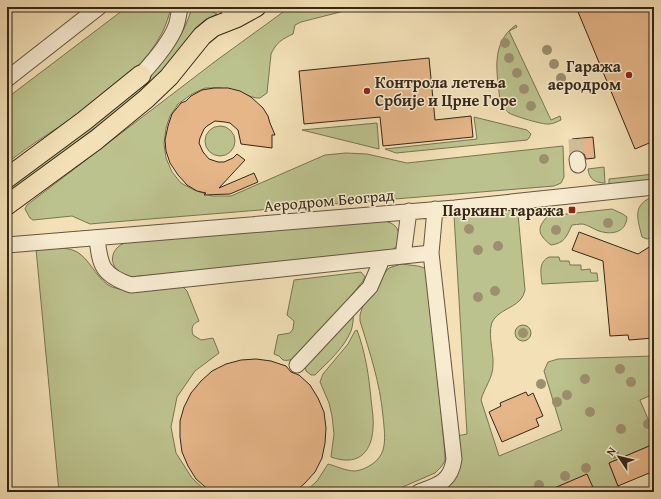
<svg xmlns="http://www.w3.org/2000/svg" width="661" height="499" viewBox="0 0 661 499" font-family="'Gentium Book Plus',serif">
  <style>
    .green { fill: #bcc28d; stroke: #787452 }
    .building { fill: #e6b689; stroke: #342718 }
    .lines { fill: none; stroke-linecap: round; stroke-linejoin: round }
    .minor-tunnel { stroke: #cdbb96; stroke-width: 15; stroke-dasharray: 15 8; stroke-linecap: butt }
    .minor-casing { stroke: #645540; stroke-width: 17 }
    .major-casing { stroke: #342718; stroke-width: 21 }
    .minor { stroke: #f7ebd0; stroke-width: 15 }
    .major { stroke: #f3e0b6; stroke-width: 19 }
    .tree { fill: #9d906f }
    .poi-dot { fill: #8f2418; stroke: #f7ebd0; stroke-width: 1.5 }
    .labels { text-anchor: middle; stroke-width: 3; stroke-linejoin: round; paint-order: stroke }
    .poi-label { font-size: 16px; font-weight: bold; fill: #342718; stroke: #f7ebd0; text-anchor: end }
    .street-label { font-size: 16px; fill: #342718; stroke: #f7ebd0 }
  </style>
  <rect width="100%" height="100%" fill="#f3e0b6"/>
  <filter id="stains"><feTurbulence type="fractalNoise" baseFrequency=".005" numOctaves="4"/><feColorMatrix values="0 0 0 0 .2 0 0 0 0 .09 0 0 0 0 .02 0 0 0 .5 -.17"/></filter>
  <radialGradient id="worn" r=".72"><stop offset=".6" stop-color="#630" stop-opacity="0"/><stop offset="1" stop-color="#630" stop-opacity=".3"/></radialGradient>
  <path class="green" d="M127,7H171C169,16 166,25 162,33C134,88 55,125 7,163V98Z
    M192,7H202L217,14L205,20L197,27L171,62L128,103L7,194V186C35,164 63,143 91,121C134,88 177,62 192,7Z
    M290,7H352V9L301,22L295,25L293,34C282,39 276,43 271,54L267,93L260,98H256L221,88H205L192,94L178,104L170,116L166,128L164,144L166,158L172,172L181,183L194,190L212,196H231L325,155L346,153L367,154L407,163L563,146L564,177L561,183L554,186L101,223L90,224L72,216L33,220L30,218L25,209L27,205L217,60Z
    M516,25L517,27L509,31L551,120L560,116L561,120C558,121 554,124 549,124C543,125 514,116 509,113C504,109 502,105 500,100C497,73 490,43 516,25Z
    M474,117L527,130L531,134L529,138L527,140L396,153L385,149L477,139Z
    M377,123L379,149L302,130Z
    M205 141a15 15 0 1 1 30 0a15 15 0 1 1-30 0Z
    M604,167L605,183C595,183 589,179 588,169Z
    M654,174V180L609,184V179Z
    M654,196V237L647,239L642,237C637,217 632,205 654,196Z
    M509,208L515,210L518,214L525,290C522,307 503,307 494,319C486,329 494,352 493,365C493,378 484,388 481,400L499,456L562,430L544,371L548,362L558,359L654,356V394L640,400L654,433V444L609,463L618,486L622,492H428L443,486L457,436L467,434L454,215Z
    M612,209L623,214L627,217C626,233 611,235 599,231C593,229 587,224 581,224C578,224 575,225 572,225C566,237 565,243 551,245C538,235 536,228 548,216Z
    M385,221C400,225 400,233 397,246L388,253L131,277C117,276 105,259 118,247C121,244 125,243 129,241Z
    M63,248C69,249 75,250 80,254C92,263 98,281 112,287C129,294 164,287 182,286L187,291L199,321C192,324 191,328 193,335L201,340L213,338L219,353L195,371L177,397L171,427L176,453L192,478L207,492H59L36,249Z
    M549,257H559L560,261H569L570,265H581V270L590,269L591,273H597L598,281L542,284C541,274 538,262 549,257Z
    M401,264L418,266L428,269L445,455V461L441,467L435,473L391,492H305L317,481L328,464C336,466 346,471 355,471C366,470 380,461 383,450C386,440 384,427 383,416C380,383 370,353 360,321V315L364,302L382,276L389,268Z
    M361,272L365,277L363,281L305,351C299,356 291,362 283,360L279,356L274,354L278,335L290,333L293,329L294,321L287,315L294,280Z
    M354,312C353,319 353,326 351,331C344,348 328,362 315,375H311L306,371L305,366Z
    M515 333a8 8 0 1 1 16 0a8 8 0 1 1-16 0Z
    M357,330C365,351 369,376 371,399C372,409 374,419 373,429C371,455 356,466 331,457L334,434L332,416L329,403L320,382L323,374L348,344L355,331Z"/>
  <path class="building" d="M576,7H654V141L635,149Z
    M429,58L435,120L471,116L473,137L383,146L380,117L304,124L299,71Z
    M214,88H228L240,91L251,97L263,108L268,116L270,123L275,135H272V148L241,144L238,130L230,123L225,122L215,121L207,126L204,129L200,138L199,143L203,152L209,159L218,162H224L233,158L237,154L245,160L219,188L254,173L258,182L230,194L204,195L206,193L197,191L187,185L178,175L170,163L166,151L165,140L168,126L172,114L181,103L186,101L191,96L202,90Z
    M593,137L595,158L586,159L584,154L580,151H573L572,139Z
    M579,232L638,254L654,244V338L629,340L628,335L610,336L603,261L572,250Z
    M256,359L271,361L286,366L291,372L299,375L310,385L318,398L324,412L326,428L325,443L322,458L315,472L305,483L295,492H211L196,479L188,466L182,452L180,437V421L184,407L191,393L201,381L212,371L226,364L241,360Z
    M526,392L528,396L533,393L543,416L536,419L539,426L502,442L489,412L501,406L500,403Z
    M654,444V471L618,486L609,463Z
    M587,474L595,492H545Z"/>
  <g class="lines">
    <path class="minor-tunnel" d="M576,139L577,159"/>
    <g class="minor-casing">
      <path id="minor" d="M227,7L241,8L254,7
        M141,75C154,61 169,44 176,26C178,20 179,13 180,7
        M7,79L99,7
        M577,159L578,165
        M97,238C100,266 102,275 131,285L431,253
        M7,245L455,208L654,187
        M403,256L409,211
        M297,365L370,287L380,264V259
        M419,492C438,485 451,482 454,459L431,253L435,209"/>
    </g>
    <g class="major-casing">
      <path id="major" d="M7,178L84,121L141,75
        M7,205L96,140L146,99L169,77L202,36L213,27L236,18L256,7"/>
    </g>
    <use href="#minor" class="minor"/>
    <use href="#major" class="major"/>
  </g>
  <g class="tree">
    <circle cx="505" cy="43" r="5"/>
    <circle cx="547" cy="50" r="5"/>
    <circle cx="509" cy="58" r="5"/>
    <circle cx="554" cy="64" r="5"/>
    <circle cx="517" cy="73" r="5"/>
    <circle cx="561" cy="78" r="5"/>
    <circle cx="524" cy="89" r="5"/>
    <circle cx="531" cy="106" r="5"/>
    <circle cx="544" cy="159" r="5"/>
    <circle cx="608" cy="223" r="5"/>
    <circle cx="469" cy="229" r="5"/>
    <circle cx="556" cy="230" r="5"/>
    <circle cx="498" cy="246" r="5"/>
    <circle cx="478" cy="250" r="5"/>
    <circle cx="495" cy="291" r="5"/>
    <circle cx="478" cy="297" r="5"/>
    <circle cx="523" cy="333" r="5"/>
    <circle cx="620" cy="369" r="5"/>
    <circle cx="585" cy="379" r="5"/>
    <circle cx="631" cy="382" r="5"/>
    <circle cx="541" cy="384" r="5"/>
    <circle cx="567" cy="395" r="5"/>
    <circle cx="557" cy="402" r="5"/>
    <circle cx="590" cy="412" r="5"/>
    <circle cx="648" cy="424" r="5"/>
    <circle cx="621" cy="429" r="5"/>
    <circle cx="614" cy="454" r="5"/>
    <circle cx="586" cy="468" r="5"/>
    <circle cx="565" cy="476" r="5"/>
    <circle cx="539" cy="485" r="5"/>
  </g>
  <g class="poi-dot">
    <circle cx="629" cy="75" r="4"/>
    <circle cx="367" cy="91" r="4"/>
    <rect x="568" y="206" width="8" height="8" rx="2"/>
  </g>
  <g class="labels">
    <g class="poi-label">
      <text x="621" y="72">Гаража<tspan x="621" dy="18">аеродром</tspan></text>
      <text x="375" y="88" text-anchor="start">Контрола летења<tspan x="375" dy="18">Србије и Црне Горе</tspan></text>
      <text x="564" y="216">Паркинг гаража</text>
    </g>
    <g class="street-label">
      <text transform="translate(329 200) rotate(-5)" y="6">Аеродром Београд</text>
    </g>
  </g>
  <rect width="661" height="499" fill="none" stroke="#f3e0b6" stroke-width="24"/>
  <rect x="8" y="8" width="645" height="483" fill="none" stroke="#342718" stroke-width="2"/>
  <rect x="12" y="12" width="637" height="475" fill="none" stroke="#342718"/>
  <g transform="translate(619 457) rotate(305)" stroke="#f7ebd0" stroke-width="3" paint-order="stroke">
  <path d="M0-3L7 15L0 10L-7 15Z" fill="#342718"/>
  <text y="-6" font-size="11" font-weight="bold" text-anchor="middle" fill="#342718">N</text>
  </g>
  <rect width="100%" height="100%" filter="url(#stains)"/>
  <rect width="100%" height="100%" fill="url(#worn)"/>
</svg>
